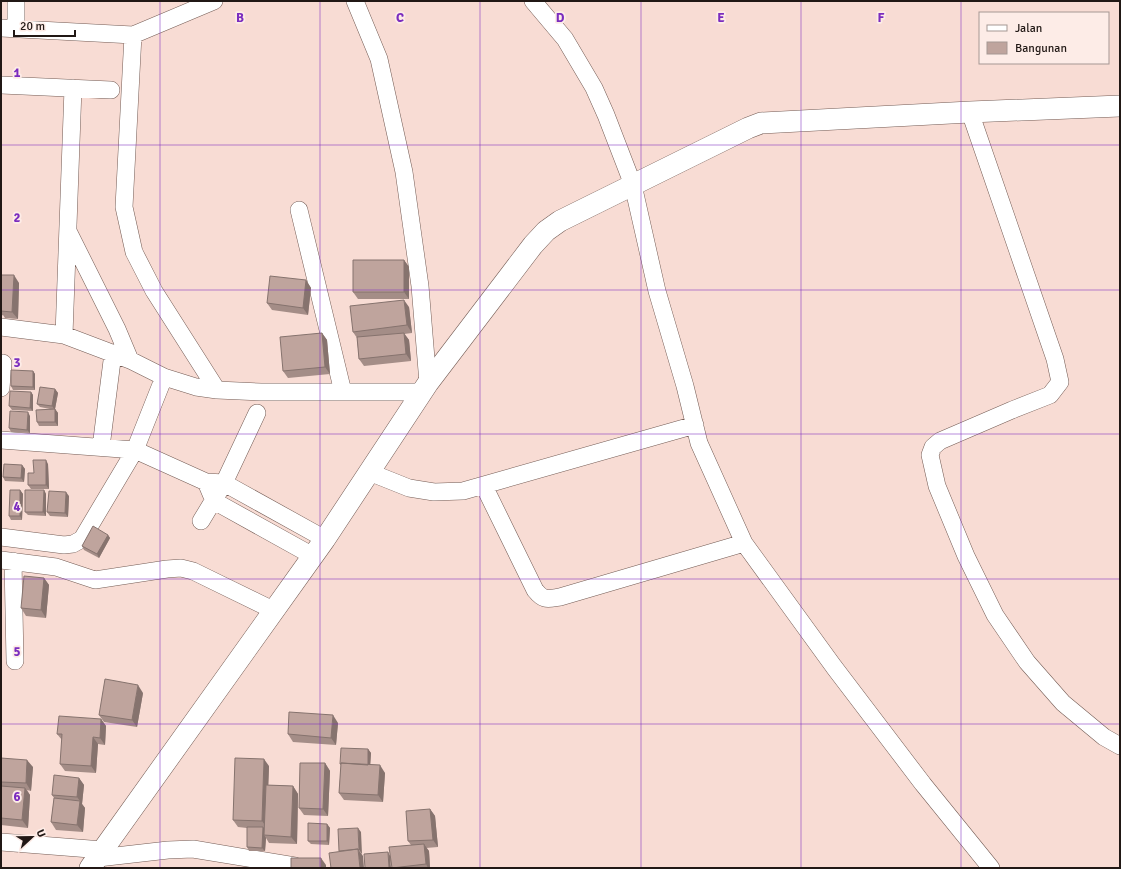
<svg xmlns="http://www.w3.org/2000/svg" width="1121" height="869" viewBox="0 0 1121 869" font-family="Signika,sans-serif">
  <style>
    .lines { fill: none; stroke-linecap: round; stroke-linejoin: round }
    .minor-casing { stroke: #745c55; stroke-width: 18 }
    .tertiary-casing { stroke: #745c55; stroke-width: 22 }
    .minor { stroke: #fff; stroke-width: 17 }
    .tertiary { stroke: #fff; stroke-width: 21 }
    .wall { fill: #a48d87 }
    .shaded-wall { fill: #86736e }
    .building { fill: #bfa49d; stroke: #86736e }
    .grid { fill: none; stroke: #7b2cbf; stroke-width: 1; stroke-opacity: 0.55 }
    .grid-label { font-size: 13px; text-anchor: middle; font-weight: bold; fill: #7b2cbf; stroke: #fdece7; stroke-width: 3.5; stroke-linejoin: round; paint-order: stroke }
  </style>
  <rect width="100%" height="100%" fill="#f8dcd4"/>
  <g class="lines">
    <g class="minor-casing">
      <path id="minor" d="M355,1L379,59L404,172L420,286L428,383
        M533,1L565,39L594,88L606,115L633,185L657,291L685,386L699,443L744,543L834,667L923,784L991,868
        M1,28L133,35L124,207L134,252L154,291L217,390
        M16,29V1
        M133,35L214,1
        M1,85L111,90
        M970,112L1055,359L1060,382L1050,395L1012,410L940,441L933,447L930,455L937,486L966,556L995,615L1027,662L1063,703L1104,737L1120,746
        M299,210L343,392
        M69,233L117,329L130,360
        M1,327L64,335L130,360L164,377L196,387L217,390L261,392H422
        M64,335L73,88
        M1,388L3,363
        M1,440L135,450L206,482L224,483L325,539
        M101,447L113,353
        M369,472L409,488L434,492L463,491L695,425
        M206,482L214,501L313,556
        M484,486L535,590C544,601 547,599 560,597L744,543
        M201,521L224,483L257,413
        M1,537L64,545L73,544L82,539L135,450L164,377
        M1,560L56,567L95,580L167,569L181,568L193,571L275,611
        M13,561L15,661
        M1,842L103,850
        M98,858L168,850L193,849L295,866"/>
    </g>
    <g class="tertiary-casing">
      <path id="tertiary" d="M90,868L325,539L428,383L533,245L546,231L560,221L748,128L761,123L970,112L1120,106"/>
    </g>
    <use href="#minor" class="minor"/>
    <use href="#tertiary" class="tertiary"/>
  </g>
  <path class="wall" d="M404,260L409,267V299H358L353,292Z
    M1,275L19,283L18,319L5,318L3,315L1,316Z
    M306,280L311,288L308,315L272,310L267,303Z
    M409,307L412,333L404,334L409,340L411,361L364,366L359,359L357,338L353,332Z
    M322,333L327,340L330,374L288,378L283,371Z
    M33,371L35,374V390H13L11,386Z
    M55,389L58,393L55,409L58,413V426H39L37,422L50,409L40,407L37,404Z
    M31,392L33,395V411L12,410L9,406Z
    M30,416V433L11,432L9,428Z
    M48,464L49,489H31L28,485L34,473Z
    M22,465L25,469L24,482L5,481L3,477Z
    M20,490L23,494L22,520H11L9,516Z
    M44,490L46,494V516L28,515L25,512Z
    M69,496L68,517L50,516L47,512Z
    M108,535L110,538L99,558L84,550L82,546Z
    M44,578L49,585L46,618L26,616L21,608Z
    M143,693L137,727L104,722L99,715Z
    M101,719L106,726L105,745L98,744L96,773L65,771L60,764L62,740L57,734Z
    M338,723L336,745L293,742L288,734Z
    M368,749L371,753L370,765L385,773L383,802L344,800L339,793L341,765L340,764Z
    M1,758L33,767L31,791L27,790L30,795L28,828L1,825Z
    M325,763L330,771L328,816L304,815L299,808Z
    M269,766L268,785L293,786L298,794L297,844L269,843L266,838L265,851H249L247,847V828L238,827L233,820Z
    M79,778L84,785L82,804L85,808L83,832L56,830L51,822L54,798L52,795Z
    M430,809L435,816L438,847L426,848L429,851L430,868H392L388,852L390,856L411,845L408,841Z
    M327,824L330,828L329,845L311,844L308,841Z"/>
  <path class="shaded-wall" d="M404,260L409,267V299L404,292Z
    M14,275L19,283L18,319L12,312Z
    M306,280L311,288L308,315L303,308Z
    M404,300L409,307L412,333L407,325Z
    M322,333L327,340L330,374L325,367Z
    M404,333L409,340L411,361L406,354Z
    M33,371L35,374V390L33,387Z
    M55,389L58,393L55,409L58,413V426L55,422V410L52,406Z
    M31,392L33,395V411L30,408Z
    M28,412L30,416V433L27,430Z
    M46,460L48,464L49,489L46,485Z
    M22,465L25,469L24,482L21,478Z
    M20,490L23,494L22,520L20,516Z
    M44,490L46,494V516L43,512Z
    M66,492L69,496L68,517L65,513Z
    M108,535L110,538L99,558L97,554Z
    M44,578L49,585L46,618L41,610Z
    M138,685L143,693L137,727L132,720Z
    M333,715L338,723L336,745L331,738Z
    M101,719L106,726L105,745L100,738Z
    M93,737L98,744L96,773L91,766Z
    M368,749L371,753L370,769L368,765Z
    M264,759L269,766L267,828L262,821Z
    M27,760L33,767L31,791L26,783Z
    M325,763L330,771L328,816L323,809Z
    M380,765L385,773L383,802L378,795Z
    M79,778L84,785L82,804L85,808L83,832L77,825L80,801L77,797Z
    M293,786L298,794L297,844L291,837Z
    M25,788L30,795L28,828L22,820Z
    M430,809L435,816L438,847L433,840Z
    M327,824L330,828L329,845L327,841Z
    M263,827L266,831L264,835L266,838L265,851L262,848Z
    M358,828L361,832L362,854L359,850Z
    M424,844L429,851L430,868H428L426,864Z
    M358,849L363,856L364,868H360Z
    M388,852L390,856L391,868H389Z
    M321,858L326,865V868H321Z"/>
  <path class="building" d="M353,260H404V292H353Z
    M1,275H14L12,312L1,311Z
    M270,276L306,280L303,308L267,303Z
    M404,300L407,325L353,332L350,306Z
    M322,333L325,367L283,371L280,337Z
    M404,333L406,354L359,359L357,337Z
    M11,370L33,371V387L11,386Z
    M40,387L55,389L52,406L37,404Z
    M10,391L31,392L30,408L9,406Z
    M55,409V422H37L36,410Z
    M10,411L28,412L27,430L9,428Z
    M33,460H46V485H28V473H34Z
    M4,464L22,465L21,478L3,477Z
    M10,490H20V516H9Z
    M25,490H44L43,512H25Z
    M49,491L66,492L65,513L47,512Z
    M93,526L108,535L97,554L82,546Z
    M24,576L44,578L41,610L21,608Z
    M105,679L138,685L132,720L99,715Z
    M289,712L333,715L331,738L288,734Z
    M59,716L101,719L100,738L93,737L91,766L60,764L62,734H57Z
    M341,748L368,749V765L341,763V764H340Z
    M1,758L27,760L26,783L1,782Z
    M235,758L264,759L262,821L233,820Z
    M300,763H325L323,809L299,808Z
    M341,763L380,765L378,795L339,793Z
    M54,775L79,778L77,797L52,795Z
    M266,785L293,786L291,837L264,835Z
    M1,786L25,788L22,820L1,818Z
    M54,798L80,801L77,825L51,822Z
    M430,809L433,840L408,841L406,811Z
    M308,823L327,824V841H308Z
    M247,827H263L262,848L247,847Z
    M358,828L359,850H358V849L339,851L338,829Z
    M424,844L426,864L392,868L389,847Z
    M358,849L360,868H331L329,853Z
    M388,852L389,868H365L364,854Z
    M291,858H321V868H291Z"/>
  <path class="grid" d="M160,1V868M320,1V868M480,1V868M641,1V868M801,1V868M961,1V868M1,145H1120M1,290H1120M1,434H1120M1,579H1120M1,724H1120"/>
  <g class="grid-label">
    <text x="240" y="22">B</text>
    <text x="400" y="22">C</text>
    <text x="560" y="22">D</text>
    <text x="721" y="22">E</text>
    <text x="881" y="22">F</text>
    <text x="17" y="77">1</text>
    <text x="17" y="222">2</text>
    <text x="17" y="367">3</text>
    <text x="17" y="511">4</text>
    <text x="17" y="656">5</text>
    <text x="17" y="801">6</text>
  </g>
  <rect width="1121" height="869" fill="none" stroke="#211815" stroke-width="4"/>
  <rect x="979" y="12" width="130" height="52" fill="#fdece7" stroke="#a59793"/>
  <rect x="987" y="25" width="20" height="6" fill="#ffffff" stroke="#a59793"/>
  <text x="1015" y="32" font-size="12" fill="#211815">Jalan</text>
  <rect x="987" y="42" width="20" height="12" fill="#bfa49d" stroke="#a59793"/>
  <text x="1015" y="52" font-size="12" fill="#211815">Bangunan</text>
  <g transform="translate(32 837) rotate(68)" stroke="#fdece7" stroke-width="3" paint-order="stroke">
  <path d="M0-3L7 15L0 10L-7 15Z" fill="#211815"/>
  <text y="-6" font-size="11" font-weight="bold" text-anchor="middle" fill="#211815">U</text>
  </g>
  <path d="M14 30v6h61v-6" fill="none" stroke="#211815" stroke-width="2"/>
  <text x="20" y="30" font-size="12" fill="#211815" stroke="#fdece7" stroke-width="3" paint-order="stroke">20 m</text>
</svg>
